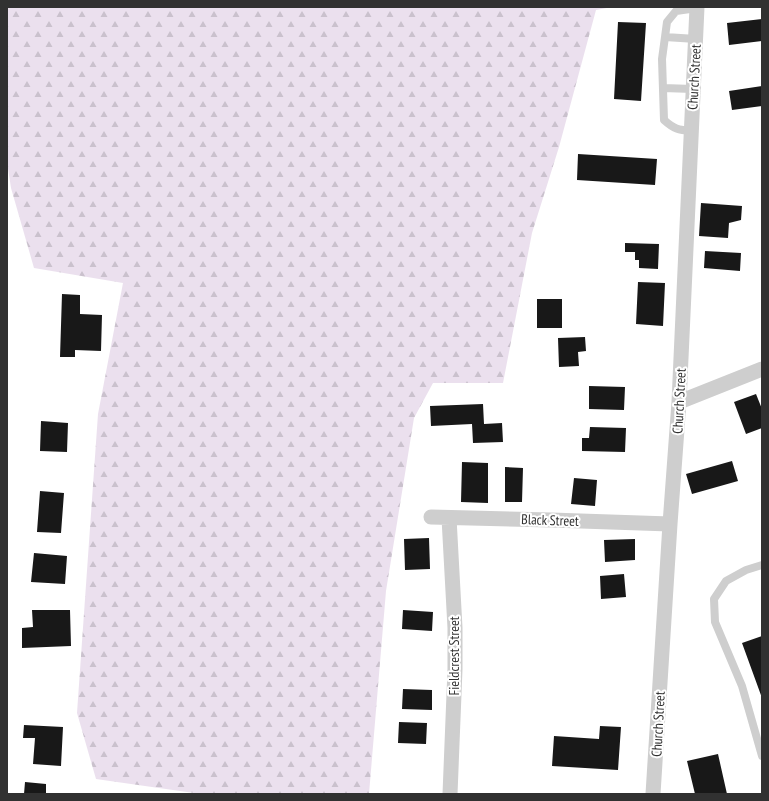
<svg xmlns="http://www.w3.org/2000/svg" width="769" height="801" viewBox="0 0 769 801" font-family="'PT Sans Narrow',sans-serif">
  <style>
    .forest { fill: url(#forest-firs) }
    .building { fill: #181818 }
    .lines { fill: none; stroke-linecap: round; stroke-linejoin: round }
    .service { stroke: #cecece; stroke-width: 8 }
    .minor { stroke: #cecece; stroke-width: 15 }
    .labels { text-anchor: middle; stroke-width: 4; stroke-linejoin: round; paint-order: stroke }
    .street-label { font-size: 14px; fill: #313131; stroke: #fff }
  </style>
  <defs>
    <pattern id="forest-firs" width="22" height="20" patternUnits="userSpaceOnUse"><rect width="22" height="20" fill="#ebe0ee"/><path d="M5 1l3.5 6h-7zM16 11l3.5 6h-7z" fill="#cac1cd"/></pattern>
  </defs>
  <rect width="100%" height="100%" fill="#fff"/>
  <path class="forest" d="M7,7H612L596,10L559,147L532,233L503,383H433L414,418L386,591L369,794H201L96,779L77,713L98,414L123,283L34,268L11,188L7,162Z"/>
  <path class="building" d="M762,19V41L729,45L727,23Z
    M618,22L646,23L641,101L614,99Z
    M762,86V106L732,110L729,91Z
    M578,154L657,159L655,185L577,180Z
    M701,203L742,206L741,220L729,223L728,238L699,236Z
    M625,243L659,244L658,269L639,268V260H635V252H625Z
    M705,251L741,253L740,271L704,268Z
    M638,282L665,283L663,326L636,324Z
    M62,294L80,295V314L102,315L101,351L75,350V357H60Z
    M537,299H562V328H537Z
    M585,337L586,351L578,352L579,366L559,367L558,338Z
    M589,386L625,387L624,410L589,409Z
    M756,394L762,409V428L746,434L734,402Z
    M483,404L484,424L502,423L503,442L473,443L472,424L431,426L430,406Z
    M41,421L68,423L67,452L40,451Z
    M590,427L626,428L625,452L582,451V438H589Z
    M732,461L738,481L692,494L686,474Z
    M462,462L488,463V503L461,502Z
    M505,467L523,468L522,502H505Z
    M574,478L597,480L595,506L571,504Z
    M40,491L64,493L61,533L37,532Z
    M429,538L430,569L405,570L404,539Z
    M635,539V560L605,562L604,540Z
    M34,553L67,556L65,584L31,582Z
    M624,574L626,597L601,599L600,576Z
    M32,610H70L71,646L22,648V628L33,627Z
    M403,610L433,612L432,631L402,629Z
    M762,636V698L742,643Z
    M403,689L432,690V710L402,709Z
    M399,722L427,723L426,744L398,743Z
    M24,725L63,727L61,766L33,764L35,738H23Z
    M600,726L621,727L618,770L552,766L554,736L599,739Z
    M718,754L727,794H695L687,761Z
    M25,782L46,784V794H24Z"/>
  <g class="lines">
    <path class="service" d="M665,37L696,39
      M663,88L693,89
      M692,131C678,130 674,129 664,120L662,59L665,37L667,22L676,11L697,8
      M762,565L746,570L726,581L714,599L715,622L742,686L762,756"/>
    <path class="minor" d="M679,402L762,369
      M431,517L551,520L670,524
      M449,518L455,628V669L450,794
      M653,794L670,524L679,402L697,7"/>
  </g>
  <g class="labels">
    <g class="street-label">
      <text transform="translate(694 77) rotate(-87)" y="5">Church Street</text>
      <text transform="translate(679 401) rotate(-87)" y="5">Church Street</text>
      <text transform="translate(550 520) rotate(2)" y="5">Black Street</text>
      <text transform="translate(454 656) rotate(-90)" y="5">Fieldcrest Street</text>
      <text transform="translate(658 724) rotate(-87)" y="5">Church Street</text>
    </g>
  </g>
  <rect width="769" height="801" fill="none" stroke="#313131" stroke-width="16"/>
</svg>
